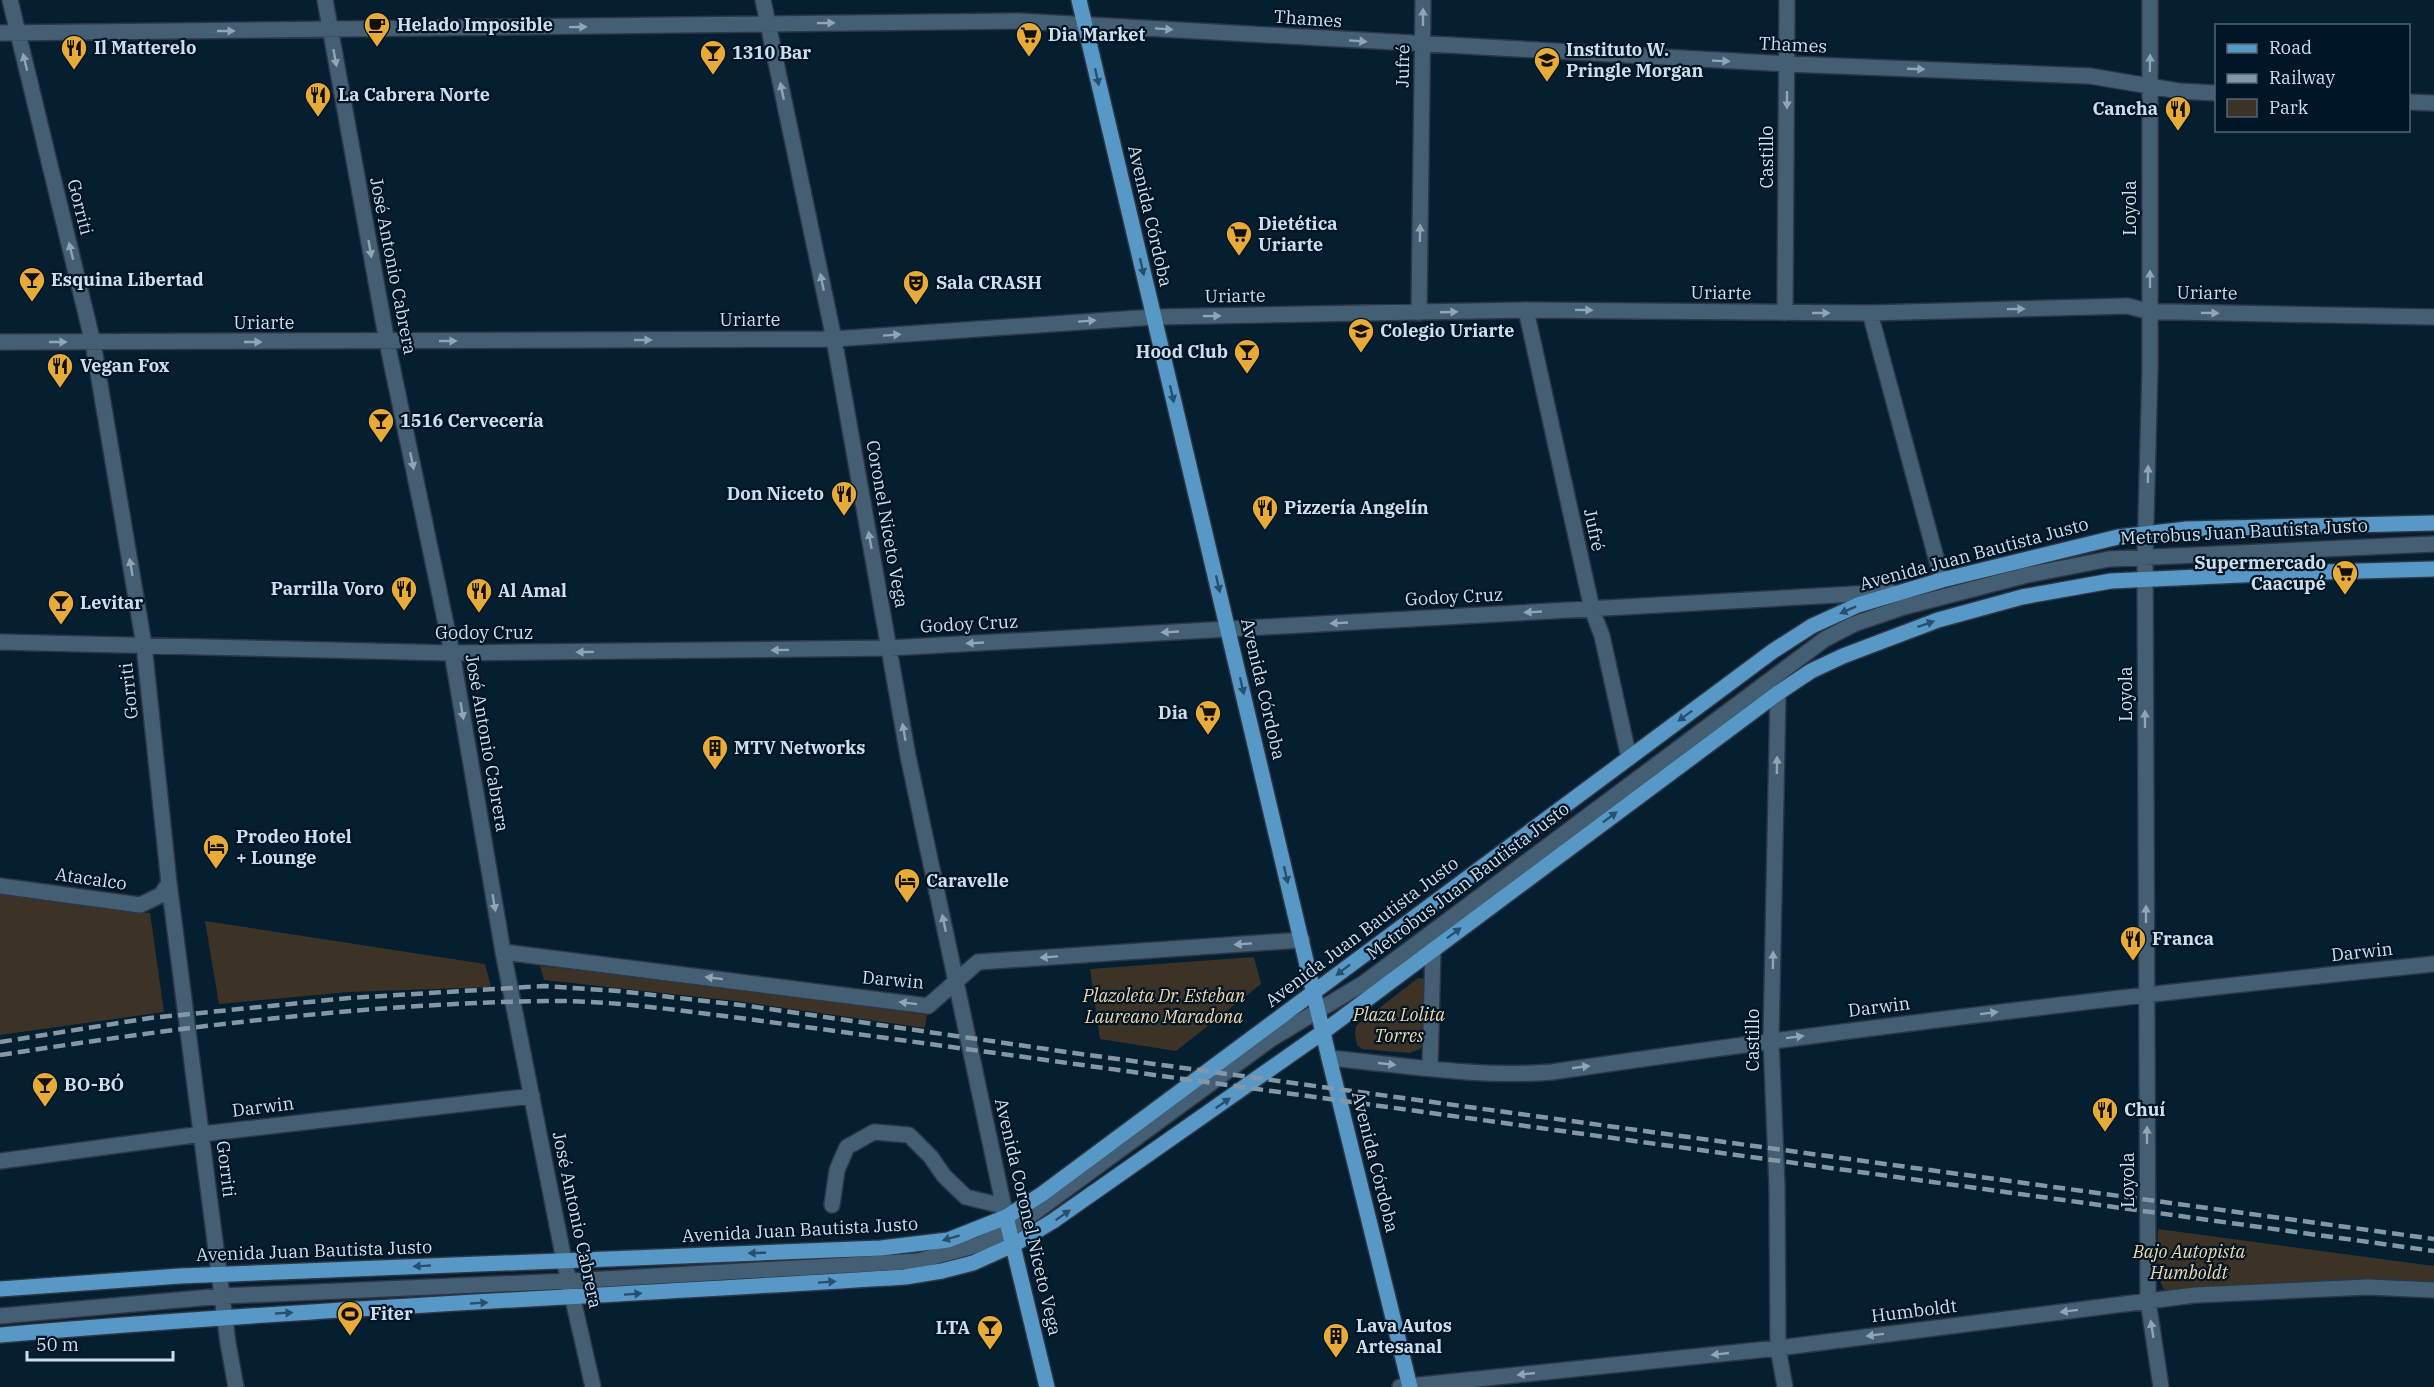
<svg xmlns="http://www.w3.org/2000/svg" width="2434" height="1387" viewBox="0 0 2434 1387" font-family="'IBM Plex Serif',serif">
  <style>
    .green { fill: #3c3326 }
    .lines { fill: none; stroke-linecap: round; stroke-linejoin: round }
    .minor-casing { stroke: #2e3645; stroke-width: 18 }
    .major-casing { stroke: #2e3645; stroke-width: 18 }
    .minor { stroke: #445f74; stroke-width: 15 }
    .major { stroke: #5898c7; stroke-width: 15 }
    .rail { stroke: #8497a5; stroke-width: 4.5; stroke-dasharray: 12 6; stroke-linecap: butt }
    .oneway { fill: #90a5b5 }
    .oneway2 { fill: #28506e }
    .labels { text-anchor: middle; stroke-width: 4.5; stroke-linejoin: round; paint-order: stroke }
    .street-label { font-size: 18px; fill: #cfdeea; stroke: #001526 }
    .poi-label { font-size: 18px; font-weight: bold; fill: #cfdeea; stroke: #001526; text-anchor: start }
    .park-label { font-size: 18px; font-style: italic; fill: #f5d7a6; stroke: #001526 }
  </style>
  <rect width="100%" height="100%" fill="#051e30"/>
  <path class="green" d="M0,894L150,913L164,1012L0,1035Z
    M205,921L485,964L491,987L349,992L219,1004Z
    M1254,957L1261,984L1176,1051L1100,1039L1090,969Z
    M540,966L738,989L927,1015L925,1028L736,1001L544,980Z
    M1418,978L1427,979L1424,1043L1420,1049L1410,1053L1362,1049L1357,1045L1355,1034L1356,1026Z
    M2158,1229L2434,1266V1285L2169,1293C2153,1284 2158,1246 2158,1229Z"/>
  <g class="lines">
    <g class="minor-casing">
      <path id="minor" d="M10,0L93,343L144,645L169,883L228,1343L236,1387
        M325,0L387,342L452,653L503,952L564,1260L593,1387
        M763,0L834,339L908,756L1006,1217
        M2150,0V368L2145,557L2148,1301L2161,1387
        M0,33L1019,21L1787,64L2090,76L2179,91L2216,93
        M2408,102L2434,103
        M1526,310L1592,609L1602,636L1629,758
        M1419,313L1423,0
        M1785,313L1787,0
        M1870,313L1942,580
        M0,342L834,339L1154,317L1526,310L1870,313L2128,306L2150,312H2175L2434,317
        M0,642L452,653L889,648L1891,592
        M1778,693L1771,1040L1777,1186L1778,1348L1785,1387
        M0,886L140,905L161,895L169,883
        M503,952L928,1006L978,962L1302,940
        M1329,1058C1403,1065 1478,1078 1552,1072C1845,1029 2139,994 2434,964
        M1430,1068L1433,948
        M0,1161L202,1134L532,1096
        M832,1205L837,1170L847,1147L874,1132L909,1135L931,1157L944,1176L966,1197L1003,1206
        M0,1316L223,1296L570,1281L918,1261L981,1244L1009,1230L1038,1210L1271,1039L1364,983L1825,639L1854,624L1904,607L2027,575L2109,559L2434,544
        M1400,1387L1778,1348L2195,1295L2368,1287L2434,1290"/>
    </g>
    <g class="major-casing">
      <path id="major" d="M1079,0L1329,1058L1410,1387
        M1006,1217L1047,1387
        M0,1289L180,1276L881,1248L948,1240L1006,1217L1042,1194L1773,651L1812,626L1858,605L1942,580L2118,537L2187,529L2434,523
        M0,1335C301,1309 604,1296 905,1277L942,1271L973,1263L1013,1245L1053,1221L1323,1032L1778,693L1811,671L1843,656L1938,620L2022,597L2111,581L2285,573L2434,569"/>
    </g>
    <use href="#minor" class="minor"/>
    <use href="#major" class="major"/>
    <path class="rail" d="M0,1042L150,1018L349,998L544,986L618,991L749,1006L1074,1053L2434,1239
      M0,1055C180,1027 362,1004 545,1001C613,1000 681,1011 748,1019L2434,1251"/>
  </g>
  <defs><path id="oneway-solid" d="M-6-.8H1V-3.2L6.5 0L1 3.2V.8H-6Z" transform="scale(1.5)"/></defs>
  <g class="oneway">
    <use href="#oneway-solid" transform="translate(1423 17) rotate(-90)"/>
    <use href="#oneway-solid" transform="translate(826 23) rotate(-1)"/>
    <use href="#oneway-solid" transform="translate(578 27) rotate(-1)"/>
    <use href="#oneway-solid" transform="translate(1164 29) rotate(4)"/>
    <use href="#oneway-solid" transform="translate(226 31)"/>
    <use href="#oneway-solid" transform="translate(1358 41) rotate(4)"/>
    <use href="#oneway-solid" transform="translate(335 58) rotate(80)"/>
    <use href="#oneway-solid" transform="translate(1721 61) rotate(3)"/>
    <use href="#oneway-solid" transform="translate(25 62) rotate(-104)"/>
    <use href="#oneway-solid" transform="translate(2150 63) rotate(-89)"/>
    <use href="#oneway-solid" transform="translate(1916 69) rotate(2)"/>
    <use href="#oneway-solid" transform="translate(782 91) rotate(-102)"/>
    <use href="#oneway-solid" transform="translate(1787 100) rotate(90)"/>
    <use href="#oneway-solid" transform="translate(1420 233) rotate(-89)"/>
    <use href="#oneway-solid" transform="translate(370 249) rotate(80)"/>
    <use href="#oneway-solid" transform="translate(71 251) rotate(-104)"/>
    <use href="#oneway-solid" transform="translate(2150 279) rotate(-90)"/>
    <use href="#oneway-solid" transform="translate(822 282) rotate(-102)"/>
    <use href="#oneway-solid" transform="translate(2016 309) rotate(-1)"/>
    <use href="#oneway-solid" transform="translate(1584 310) rotate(1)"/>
    <use href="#oneway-solid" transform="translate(1449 312) rotate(-2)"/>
    <use href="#oneway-solid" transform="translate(1821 313)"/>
    <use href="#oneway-solid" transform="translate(2210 313) rotate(1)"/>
    <use href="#oneway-solid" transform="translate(1212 316) rotate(-1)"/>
    <use href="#oneway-solid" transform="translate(1087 321) rotate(-4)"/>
    <use href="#oneway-solid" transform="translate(892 335) rotate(-4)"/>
    <use href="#oneway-solid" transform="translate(643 340)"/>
    <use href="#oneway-solid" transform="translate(448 341)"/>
    <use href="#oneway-solid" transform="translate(58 342)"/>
    <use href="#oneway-solid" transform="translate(253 342)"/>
    <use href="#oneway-solid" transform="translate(412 461) rotate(78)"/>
    <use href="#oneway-solid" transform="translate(2148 474) rotate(-89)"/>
    <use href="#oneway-solid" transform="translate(870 540) rotate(-100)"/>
    <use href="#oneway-solid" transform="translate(131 567) rotate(-100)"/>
    <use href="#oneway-solid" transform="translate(1533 612) rotate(177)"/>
    <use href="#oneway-solid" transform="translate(1339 623) rotate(177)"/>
    <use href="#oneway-solid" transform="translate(1170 632) rotate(177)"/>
    <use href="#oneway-solid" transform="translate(975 643) rotate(177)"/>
    <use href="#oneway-solid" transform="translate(780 650) rotate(179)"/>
    <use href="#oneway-solid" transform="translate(585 652) rotate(179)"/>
    <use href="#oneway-solid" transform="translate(462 711) rotate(80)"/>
    <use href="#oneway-solid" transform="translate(2145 719) rotate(-90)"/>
    <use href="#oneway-solid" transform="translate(904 732) rotate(-100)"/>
    <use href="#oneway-solid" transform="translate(1777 765) rotate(-89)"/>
    <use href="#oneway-solid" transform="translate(494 903) rotate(80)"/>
    <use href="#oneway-solid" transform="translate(2146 914) rotate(-90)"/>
    <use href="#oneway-solid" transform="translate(944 923) rotate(-102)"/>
    <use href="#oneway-solid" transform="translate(1243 944) rotate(176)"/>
    <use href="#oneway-solid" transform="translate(1049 957) rotate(176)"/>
    <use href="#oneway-solid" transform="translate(1773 960) rotate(-89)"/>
    <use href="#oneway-solid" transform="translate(714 978) rotate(-173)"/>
    <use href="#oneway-solid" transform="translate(908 1003) rotate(-173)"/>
    <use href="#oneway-solid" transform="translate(1989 1013) rotate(-7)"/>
    <use href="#oneway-solid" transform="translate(1795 1037) rotate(-7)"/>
    <use href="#oneway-solid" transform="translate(1387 1064) rotate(6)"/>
    <use href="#oneway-solid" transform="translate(1581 1067) rotate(-8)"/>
    <use href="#oneway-solid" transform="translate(2147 1135) rotate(-90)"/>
    <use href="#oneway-solid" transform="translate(2069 1311) rotate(173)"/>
    <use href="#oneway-solid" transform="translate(2152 1329) rotate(-99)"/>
    <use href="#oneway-solid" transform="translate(1875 1335) rotate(173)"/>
    <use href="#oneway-solid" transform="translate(1720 1354) rotate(174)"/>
    <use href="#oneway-solid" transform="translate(1526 1374) rotate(174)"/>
  </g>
  <g class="oneway2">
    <use href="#oneway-solid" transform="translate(1097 77) rotate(77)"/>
    <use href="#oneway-solid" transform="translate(1142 267) rotate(77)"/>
    <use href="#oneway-solid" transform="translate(1172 394) rotate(77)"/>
    <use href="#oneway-solid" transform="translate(1218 584) rotate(77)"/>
    <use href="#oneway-solid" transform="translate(1848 610) rotate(156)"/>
    <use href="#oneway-solid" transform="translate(1926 624) rotate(-19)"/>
    <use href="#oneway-solid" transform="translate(1242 686) rotate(77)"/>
    <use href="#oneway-solid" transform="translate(1685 716) rotate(143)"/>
    <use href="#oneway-solid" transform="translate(1610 817) rotate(-37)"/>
    <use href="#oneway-solid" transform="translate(1286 875) rotate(77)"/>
    <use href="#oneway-solid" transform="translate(1454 933) rotate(-37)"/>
    <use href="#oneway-solid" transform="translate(1343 970) rotate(142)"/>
    <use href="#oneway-solid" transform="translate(1223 1103) rotate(-35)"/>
    <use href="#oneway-solid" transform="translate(1063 1215) rotate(-35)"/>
    <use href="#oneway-solid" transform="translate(951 1238) rotate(164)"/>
    <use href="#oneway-solid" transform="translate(757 1253) rotate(178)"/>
    <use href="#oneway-solid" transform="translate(422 1266) rotate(177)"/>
    <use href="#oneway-solid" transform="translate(827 1282) rotate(-4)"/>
    <use href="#oneway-solid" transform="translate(633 1294) rotate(-4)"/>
    <use href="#oneway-solid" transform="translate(479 1303) rotate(-3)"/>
    <use href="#oneway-solid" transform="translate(284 1313) rotate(-3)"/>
  </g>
  <defs>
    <g id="cafe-pin" transform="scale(1.35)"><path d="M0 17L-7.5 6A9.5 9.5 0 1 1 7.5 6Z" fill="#e9ab37" stroke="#001526"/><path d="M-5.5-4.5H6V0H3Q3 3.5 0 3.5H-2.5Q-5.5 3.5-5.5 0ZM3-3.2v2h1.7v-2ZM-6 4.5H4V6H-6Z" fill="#111"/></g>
    <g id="supermarket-pin" transform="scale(1.35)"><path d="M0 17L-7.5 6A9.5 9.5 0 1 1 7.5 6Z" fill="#e9ab37" stroke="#001526"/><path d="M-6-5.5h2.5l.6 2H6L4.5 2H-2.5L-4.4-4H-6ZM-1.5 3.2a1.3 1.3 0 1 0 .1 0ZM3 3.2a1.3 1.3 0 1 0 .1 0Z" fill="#111"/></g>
    <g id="restaurant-pin" transform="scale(1.35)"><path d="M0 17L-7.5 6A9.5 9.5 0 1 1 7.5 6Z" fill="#e9ab37" stroke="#001526"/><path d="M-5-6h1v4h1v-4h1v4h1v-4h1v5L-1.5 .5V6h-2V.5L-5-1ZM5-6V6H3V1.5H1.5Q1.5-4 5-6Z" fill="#111"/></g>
    <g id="bar-pin" transform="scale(1.35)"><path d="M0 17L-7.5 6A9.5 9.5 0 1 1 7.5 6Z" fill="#e9ab37" stroke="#001526"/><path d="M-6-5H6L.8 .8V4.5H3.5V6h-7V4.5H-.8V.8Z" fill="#111"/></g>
    <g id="school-pin" transform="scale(1.35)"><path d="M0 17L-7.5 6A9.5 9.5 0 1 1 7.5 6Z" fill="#e9ab37" stroke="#001526"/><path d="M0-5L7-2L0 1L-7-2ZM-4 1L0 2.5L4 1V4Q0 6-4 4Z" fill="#111"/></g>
    <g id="theatre-pin" transform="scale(1.35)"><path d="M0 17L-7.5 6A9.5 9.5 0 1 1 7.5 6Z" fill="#e9ab37" stroke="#001526"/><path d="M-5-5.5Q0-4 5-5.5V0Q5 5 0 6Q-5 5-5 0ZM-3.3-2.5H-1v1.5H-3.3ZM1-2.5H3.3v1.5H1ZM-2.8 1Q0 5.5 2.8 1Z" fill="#111"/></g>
    <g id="building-pin" transform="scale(1.35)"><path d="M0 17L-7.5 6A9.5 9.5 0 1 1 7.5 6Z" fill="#e9ab37" stroke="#001526"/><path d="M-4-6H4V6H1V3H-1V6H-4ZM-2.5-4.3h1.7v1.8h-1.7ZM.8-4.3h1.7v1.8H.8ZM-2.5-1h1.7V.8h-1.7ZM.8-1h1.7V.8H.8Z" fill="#111"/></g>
    <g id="hotel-pin" transform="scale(1.35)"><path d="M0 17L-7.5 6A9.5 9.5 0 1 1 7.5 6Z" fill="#e9ab37" stroke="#001526"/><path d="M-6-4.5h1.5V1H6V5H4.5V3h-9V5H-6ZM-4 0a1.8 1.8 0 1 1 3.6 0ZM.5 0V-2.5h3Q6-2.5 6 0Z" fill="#111"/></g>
    <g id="stadium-pin" transform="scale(1.35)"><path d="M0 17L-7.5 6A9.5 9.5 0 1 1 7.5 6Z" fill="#e9ab37" stroke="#001526"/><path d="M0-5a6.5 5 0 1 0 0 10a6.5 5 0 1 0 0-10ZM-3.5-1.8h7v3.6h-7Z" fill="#111"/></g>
  </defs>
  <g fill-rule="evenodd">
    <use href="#cafe-pin" x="377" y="25"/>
    <use href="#supermarket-pin" x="1029" y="35"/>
    <use href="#restaurant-pin" x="74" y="48"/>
    <use href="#bar-pin" x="713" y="53"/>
    <use href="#school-pin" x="1547" y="60"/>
    <use href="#restaurant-pin" x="318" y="95"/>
    <use href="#restaurant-pin" x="2178" y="109"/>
    <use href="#supermarket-pin" x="1239" y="234"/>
    <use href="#bar-pin" x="32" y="280"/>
    <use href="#theatre-pin" x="916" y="283"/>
    <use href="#school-pin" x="1361" y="331"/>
    <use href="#bar-pin" x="1247" y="352"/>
    <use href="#restaurant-pin" x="60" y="366"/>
    <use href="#bar-pin" x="381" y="421"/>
    <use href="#restaurant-pin" x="844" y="494"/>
    <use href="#restaurant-pin" x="1265" y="508"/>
    <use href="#supermarket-pin" x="2345" y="573"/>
    <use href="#restaurant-pin" x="404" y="589"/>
    <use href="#restaurant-pin" x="479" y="591"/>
    <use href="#bar-pin" x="61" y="603"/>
    <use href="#supermarket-pin" x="1208" y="713"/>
    <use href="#building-pin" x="715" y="748"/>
    <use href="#hotel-pin" x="216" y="847"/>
    <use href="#hotel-pin" x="907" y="881"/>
    <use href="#restaurant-pin" x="2133" y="939"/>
    <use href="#bar-pin" x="45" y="1085"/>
    <use href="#restaurant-pin" x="2105" y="1110"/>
    <use href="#stadium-pin" x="350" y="1314"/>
    <use href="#bar-pin" x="990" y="1328"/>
    <use href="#building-pin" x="1336" y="1336"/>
  </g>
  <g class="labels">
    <g class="street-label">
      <text transform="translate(1308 19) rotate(4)" y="6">Thames</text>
      <text transform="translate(1793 45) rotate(3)" y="6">Thames</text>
      <text transform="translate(1403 66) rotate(-89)" y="6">Jufré</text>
      <text transform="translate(1767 157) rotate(-90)" y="6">Castillo</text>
      <text transform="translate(80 207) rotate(76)" y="6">Gorriti</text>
      <text transform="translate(2130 208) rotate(-90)" y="6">Loyola</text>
      <text transform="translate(1150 216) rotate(77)" y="6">Avenida Córdoba</text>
      <text transform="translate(393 266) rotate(79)" y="6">José Antonio Cabrera</text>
      <text transform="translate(1721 293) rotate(1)" y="6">Uriarte</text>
      <text transform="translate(2207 293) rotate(1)" y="6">Uriarte</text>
      <text transform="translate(1235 296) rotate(-1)" y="6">Uriarte</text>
      <text x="750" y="326">Uriarte</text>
      <text x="264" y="329">Uriarte</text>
      <text transform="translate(887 524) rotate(80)" y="6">Coronel Niceto Vega</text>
      <text transform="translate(1594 530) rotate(78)" y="6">Jufré</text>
      <text transform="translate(2244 532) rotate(-3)" y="6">Metrobus Juan Bautista Justo</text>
      <text transform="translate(1974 554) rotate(-15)" y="6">Avenida Juan Bautista Justo</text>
      <text transform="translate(1454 597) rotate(-3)" y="6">Godoy Cruz</text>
      <text transform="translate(969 624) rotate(-3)" y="6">Godoy Cruz</text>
      <text x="484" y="639">Godoy Cruz</text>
      <text transform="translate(1263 689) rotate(77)" y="6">Avenida Córdoba</text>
      <text transform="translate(129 691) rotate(-96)" y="6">Gorriti</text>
      <text transform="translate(2126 694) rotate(-90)" y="6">Loyola</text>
      <text transform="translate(487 743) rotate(80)" y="6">José Antonio Cabrera</text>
      <text transform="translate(91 879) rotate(8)" y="6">Atacalco</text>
      <text transform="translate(1468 881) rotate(-37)" y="6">Metrobus Juan Bautista Justo</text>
      <text transform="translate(1362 932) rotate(-37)" y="6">Avenida Juan Bautista Justo</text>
      <text transform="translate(2362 952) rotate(-6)" y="6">Darwin</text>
      <text transform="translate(893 980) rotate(5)" y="6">Darwin</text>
      <text transform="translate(1879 1007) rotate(-7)" y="6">Darwin</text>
      <text transform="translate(1753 1040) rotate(-90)" y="6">Castillo</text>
      <text transform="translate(263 1107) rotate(-7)" y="6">Darwin</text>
      <text transform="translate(1375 1162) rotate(76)" y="6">Avenida Córdoba</text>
      <text transform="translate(226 1169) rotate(83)" y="6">Gorriti</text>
      <text transform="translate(2128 1180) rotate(-90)" y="6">Loyola</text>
      <text transform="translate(1028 1217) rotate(77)" y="6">Avenida Coronel Niceto Vega</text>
      <text transform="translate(577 1220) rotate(78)" y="6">José Antonio Cabrera</text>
      <text transform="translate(800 1230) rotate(-3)" y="6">Avenida Juan Bautista Justo</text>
      <text transform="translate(314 1251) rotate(-2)" y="6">Avenida Juan Bautista Justo</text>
      <text transform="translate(1914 1311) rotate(-7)" y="6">Humboldt</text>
    </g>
    <g class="poi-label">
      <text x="397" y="31">Helado Imposible</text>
      <text x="1048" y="41">Dia Market</text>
      <text x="94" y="54">Il Matterelo</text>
      <text x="1566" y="56">Instituto W.<tspan x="1566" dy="21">Pringle Morgan</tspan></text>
      <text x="732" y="59">1310 Bar</text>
      <text x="338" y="101">La Cabrera Norte</text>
      <text x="2158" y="115" text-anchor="end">Cancha</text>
      <text x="1258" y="230">Dietética<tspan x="1258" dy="21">Uriarte</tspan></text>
      <text x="51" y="286">Esquina Libertad</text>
      <text x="936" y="289">Sala CRASH</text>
      <text x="1380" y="337">Colegio Uriarte</text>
      <text x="1228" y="358" text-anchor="end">Hood Club</text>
      <text x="80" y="372">Vegan Fox</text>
      <text x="400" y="427">1516 Cervecería</text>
      <text x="824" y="500" text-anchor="end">Don Niceto</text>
      <text x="1284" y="514">Pizzería Angelín</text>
      <text x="2326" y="569" text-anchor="end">Supermercado<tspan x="2326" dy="21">Caacupé</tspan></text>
      <text x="384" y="595" text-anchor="end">Parrilla Voro</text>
      <text x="498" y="597">Al Amal</text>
      <text x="80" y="609">Levitar</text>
      <text x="1188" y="719" text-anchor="end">Dia</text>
      <text x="734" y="754">MTV Networks</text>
      <text x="236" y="843">Prodeo Hotel<tspan x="236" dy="21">+ Lounge</tspan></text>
      <text x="926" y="887">Caravelle</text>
      <text x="2152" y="945">Franca</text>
      <text x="64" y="1091">BO-BÓ</text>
      <text x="2124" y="1116">Chuí</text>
      <text x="370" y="1320">Fiter</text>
      <text x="1356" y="1332">Lava Autos<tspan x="1356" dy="21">Artesanal</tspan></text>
      <text x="970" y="1334" text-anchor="end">LTA</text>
    </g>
    <g class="park-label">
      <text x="1164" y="1002">Plazoleta Dr. Esteban<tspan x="1164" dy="21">Laureano Maradona</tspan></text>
      <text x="1399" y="1021">Plaza Lolita<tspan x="1399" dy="21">Torres</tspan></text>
      <text x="2189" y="1258">Bajo Autopista<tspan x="2189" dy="21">Humboldt</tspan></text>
    </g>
  </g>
  <rect x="2215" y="24" width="195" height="108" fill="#001526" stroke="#536574" stroke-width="1.5"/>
  <rect x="2227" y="44" width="30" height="9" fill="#5898c7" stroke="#536574" stroke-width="1.5"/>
  <text x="2269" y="54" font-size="18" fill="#cfdeea">Road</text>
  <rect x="2227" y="74" width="30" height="9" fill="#8497a5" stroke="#536574" stroke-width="1.5"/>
  <text x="2269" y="84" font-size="18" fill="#cfdeea">Railway</text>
  <rect x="2227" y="99" width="30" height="18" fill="#3c3326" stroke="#536574" stroke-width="1.5"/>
  <text x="2269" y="114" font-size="18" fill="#cfdeea">Park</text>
  <path d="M27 1351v9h146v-9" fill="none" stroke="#cfdeea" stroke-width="3"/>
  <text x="36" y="1351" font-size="18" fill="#cfdeea" stroke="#001526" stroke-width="4.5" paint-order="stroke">50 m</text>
</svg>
